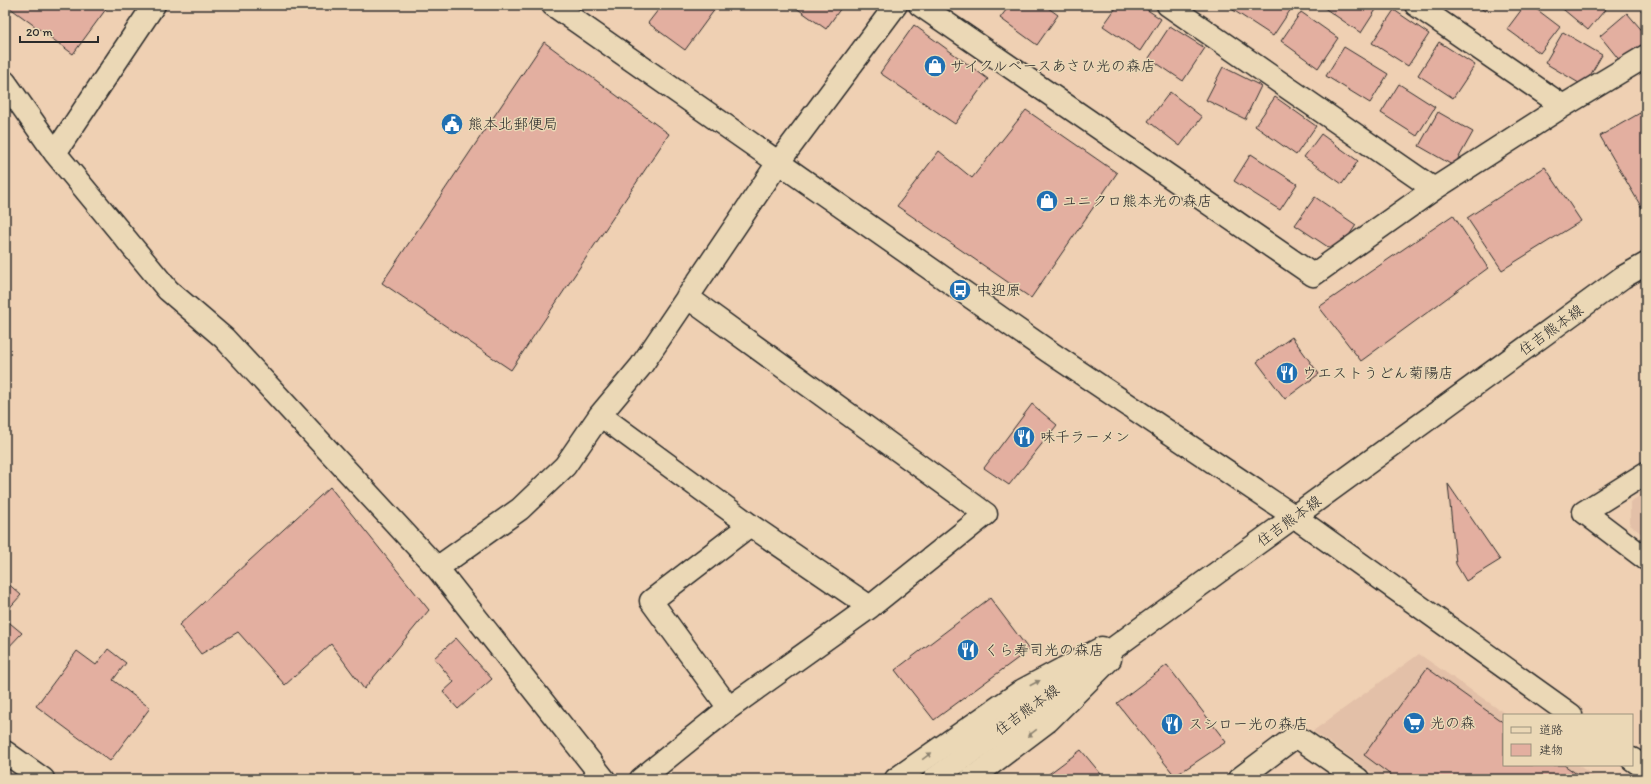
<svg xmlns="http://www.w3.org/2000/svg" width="1651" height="784" viewBox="0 0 1651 784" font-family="Itim,'Klee One',sans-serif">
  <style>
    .built { fill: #e3c0a8 }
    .building { fill: #e3afa0; stroke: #2b2b2b }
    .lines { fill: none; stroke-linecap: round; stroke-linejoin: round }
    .street-casing { stroke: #2b2b2b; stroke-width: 25 }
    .secondary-casing { stroke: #2b2b2b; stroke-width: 25 }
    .street { stroke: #ebd8b6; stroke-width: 22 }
    .secondary { stroke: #ebd8b6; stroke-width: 22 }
    .oneway { fill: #8b8270 }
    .labels { text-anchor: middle; stroke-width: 3; stroke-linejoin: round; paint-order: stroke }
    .poi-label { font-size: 15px; fill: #2b2b2b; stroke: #ebd8b6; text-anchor: start }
    .street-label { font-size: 15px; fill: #2b2b2b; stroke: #ebd8b6 }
  </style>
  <rect width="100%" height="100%" fill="#efd0b3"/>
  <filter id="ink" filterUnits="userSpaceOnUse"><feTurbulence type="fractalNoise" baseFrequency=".025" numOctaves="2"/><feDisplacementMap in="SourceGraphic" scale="8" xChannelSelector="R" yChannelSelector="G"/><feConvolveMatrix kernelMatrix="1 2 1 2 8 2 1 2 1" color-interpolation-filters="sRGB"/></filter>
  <g filter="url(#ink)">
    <path class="built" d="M1646,492V537L1630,525V502Z
      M1419,654L1507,715H1504V765H1578L1598,779H1381L1313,731Z"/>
    <path class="building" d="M6,5H109L73,54Z
      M662,5H718L685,50L648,23Z
      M792,5H843L826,29Z
      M961,5H970L967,9Z
      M1010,5H1044L1058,15L1037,45L1000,18Z
      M1118,5H1140L1161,19L1140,51L1103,26Z
      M1232,5H1285L1291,9L1273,36L1230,8Z
      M1320,5H1379L1361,33Z
      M1475,5H1489L1485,11Z
      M1525,5H1531L1560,27L1540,53L1507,29Z
      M1558,5H1609L1588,30Z
      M1394,10L1429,34L1408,66L1372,43Z
      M1301,12L1338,38L1318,68L1281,41Z
      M1627,13L1646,35V41L1621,62L1600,36Z
      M914,25L988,79L955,124L880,73Z
      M1170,26L1205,48L1183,81L1149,58Z
      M1563,32L1602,55L1584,86L1545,63Z
      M544,42L669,134L511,370L382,283Z
      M1439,42L1475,65L1453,98L1418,75Z
      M1344,47L1388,74L1370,103L1326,76Z
      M1223,67L1261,86L1245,119L1206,100Z
      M1399,84L1435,107L1417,136L1381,113Z
      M1170,92L1202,117L1180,146L1148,121Z
      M1275,97L1316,126L1296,155L1255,126Z
      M1026,110L1117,173L1031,298L897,206L939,151L972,178Z
      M1438,112L1473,132L1454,166L1419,146Z
      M1640,113L1646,123V215L1600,136Z
      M1321,134L1358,161L1342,184L1304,157Z
      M1251,154L1297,184L1280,210L1234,181Z
      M1545,167L1581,221L1502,270L1467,218Z
      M1315,197L1356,225L1337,253L1295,225Z
      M1453,215L1488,268L1361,361L1319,307Z
      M1292,337L1319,374L1285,399L1257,362Z
      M1032,404L1057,425L1009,485L984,468Z
      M1448,484L1500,560L1466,581L1456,564Z
      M330,487L429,610L364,689L331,644L285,685L238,632L201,654L179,625Z
      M5,581L21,595L5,613Z
      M990,598L1029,650L934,720L895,670Z
      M5,619L22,633L5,651Z
      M456,638L492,679L458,709L443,692L454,682L434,658Z
      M108,649L126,663L113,680L150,708L110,761L36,706L77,651L96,665Z
      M1167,665L1226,742L1175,776L1117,703Z
      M1427,668L1504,723V765H1564L1584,779H1396L1364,755Z
      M1081,750L1105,779H1042Z"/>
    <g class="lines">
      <g class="street-casing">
        <path id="street" d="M920,5L1313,275L1434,189L1563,106L1646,56
          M1168,5L1434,189
          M1416,5L1563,106
          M5,82L55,153L168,290L224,338L437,568L604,779
          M55,153L154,5
          M600,415L750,525L870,607
          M1646,473L1584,512L1646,559
          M437,568L520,509L565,466L600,415L641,366L778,163L896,5
          M729,708L651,601L750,525
          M5,752L43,779
          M641,779L729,708L870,607L986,514L687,297
          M896,779L1023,690L1102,648
          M971,779L1048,721L1110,659
          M1239,779L1296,736L1358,779"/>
      </g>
      <g class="secondary-casing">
        <path id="secondary" d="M553,5L1048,351L1295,517L1571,715
          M1632,759L1646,769
          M934,779L1623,277L1646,264"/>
      </g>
      <use href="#street" class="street"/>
      <use href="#secondary" class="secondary"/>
    </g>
    <defs><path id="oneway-solid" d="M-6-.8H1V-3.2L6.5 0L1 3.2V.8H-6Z"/></defs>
    <g class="oneway">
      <use href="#oneway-solid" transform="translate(1035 683) rotate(-28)"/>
      <use href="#oneway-solid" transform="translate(1032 733) rotate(143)"/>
      <use href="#oneway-solid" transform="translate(927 756) rotate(-36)"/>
    </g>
  </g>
  <defs>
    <g id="shop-disc" transform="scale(1.15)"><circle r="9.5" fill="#1f6fb2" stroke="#ebd8b6"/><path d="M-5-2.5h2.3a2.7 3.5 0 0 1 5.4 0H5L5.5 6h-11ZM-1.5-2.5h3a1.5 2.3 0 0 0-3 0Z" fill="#fff"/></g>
    <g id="civic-disc" transform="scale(1.15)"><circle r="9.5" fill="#1f6fb2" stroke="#ebd8b6"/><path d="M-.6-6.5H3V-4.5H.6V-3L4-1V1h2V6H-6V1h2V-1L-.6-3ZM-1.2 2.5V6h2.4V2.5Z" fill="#fff"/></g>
    <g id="bus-disc" transform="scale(1.15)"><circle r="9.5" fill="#1f6fb2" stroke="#ebd8b6"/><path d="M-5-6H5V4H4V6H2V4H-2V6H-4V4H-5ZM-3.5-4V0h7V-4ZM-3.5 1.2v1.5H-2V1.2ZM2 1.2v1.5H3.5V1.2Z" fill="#fff"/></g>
    <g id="restaurant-disc" transform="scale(1.15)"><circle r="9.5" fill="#1f6fb2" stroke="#ebd8b6"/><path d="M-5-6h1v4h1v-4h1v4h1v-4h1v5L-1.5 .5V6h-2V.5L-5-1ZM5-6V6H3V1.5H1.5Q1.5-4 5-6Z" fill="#fff"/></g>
    <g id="supermarket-disc" transform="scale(1.15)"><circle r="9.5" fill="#1f6fb2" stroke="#ebd8b6"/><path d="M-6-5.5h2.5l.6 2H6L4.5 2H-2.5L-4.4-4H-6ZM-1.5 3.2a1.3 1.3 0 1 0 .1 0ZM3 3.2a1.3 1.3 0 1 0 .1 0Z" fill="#fff"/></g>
  </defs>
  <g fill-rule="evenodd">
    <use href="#shop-disc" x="935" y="66"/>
    <use href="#civic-disc" x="452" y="124"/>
    <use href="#shop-disc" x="1047" y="201"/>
    <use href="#bus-disc" x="960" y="290"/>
    <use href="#restaurant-disc" x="1287" y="373"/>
    <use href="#restaurant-disc" x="1024" y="437"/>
    <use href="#restaurant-disc" x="968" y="650"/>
    <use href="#supermarket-disc" x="1414" y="723"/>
    <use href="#restaurant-disc" x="1172" y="724"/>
  </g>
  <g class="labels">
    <g class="poi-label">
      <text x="950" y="71">サイクルベースあさひ光の森店</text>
      <text x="468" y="129">熊本北郵便局</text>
      <text x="1062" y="206">ユニクロ熊本光の森店</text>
      <text x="976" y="295">中迎原</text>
      <text x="1302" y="378">ウエストうどん菊陽店</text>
      <text x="1040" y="442">味千ラーメン</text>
      <text x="984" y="655">くら寿司光の森店</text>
      <text x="1430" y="728">光の森</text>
      <text x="1188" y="729">スシロー光の森店</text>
    </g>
    <g class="street-label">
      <text transform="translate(1551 330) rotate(-36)" y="5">住吉熊本線</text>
      <text transform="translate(1289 521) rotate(-36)" y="5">住吉熊本線</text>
      <text transform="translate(1027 710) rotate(-36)" y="5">住吉熊本線</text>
    </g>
  </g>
  <rect width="1651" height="784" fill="none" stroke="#ebd8b6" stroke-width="20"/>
  <rect x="10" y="10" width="1631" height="764" fill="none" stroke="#2b2b2b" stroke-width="1.5" filter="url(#ink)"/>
  <rect x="1503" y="714" width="130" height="52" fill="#ebd8b6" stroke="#9e937e"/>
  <rect x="1511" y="727" width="20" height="6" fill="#ebd8b6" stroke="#9e937e"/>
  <text x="1539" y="734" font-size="12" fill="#2b2b2b">道路</text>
  <rect x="1511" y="744" width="20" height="12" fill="#e3afa0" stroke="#9e937e"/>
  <text x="1539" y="754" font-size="12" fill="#2b2b2b">建物</text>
  <path d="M20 36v6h78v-6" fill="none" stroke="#2b2b2b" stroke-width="2"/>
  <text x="26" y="36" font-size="12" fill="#2b2b2b" stroke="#ebd8b6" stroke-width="3" paint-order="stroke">20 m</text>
</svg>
